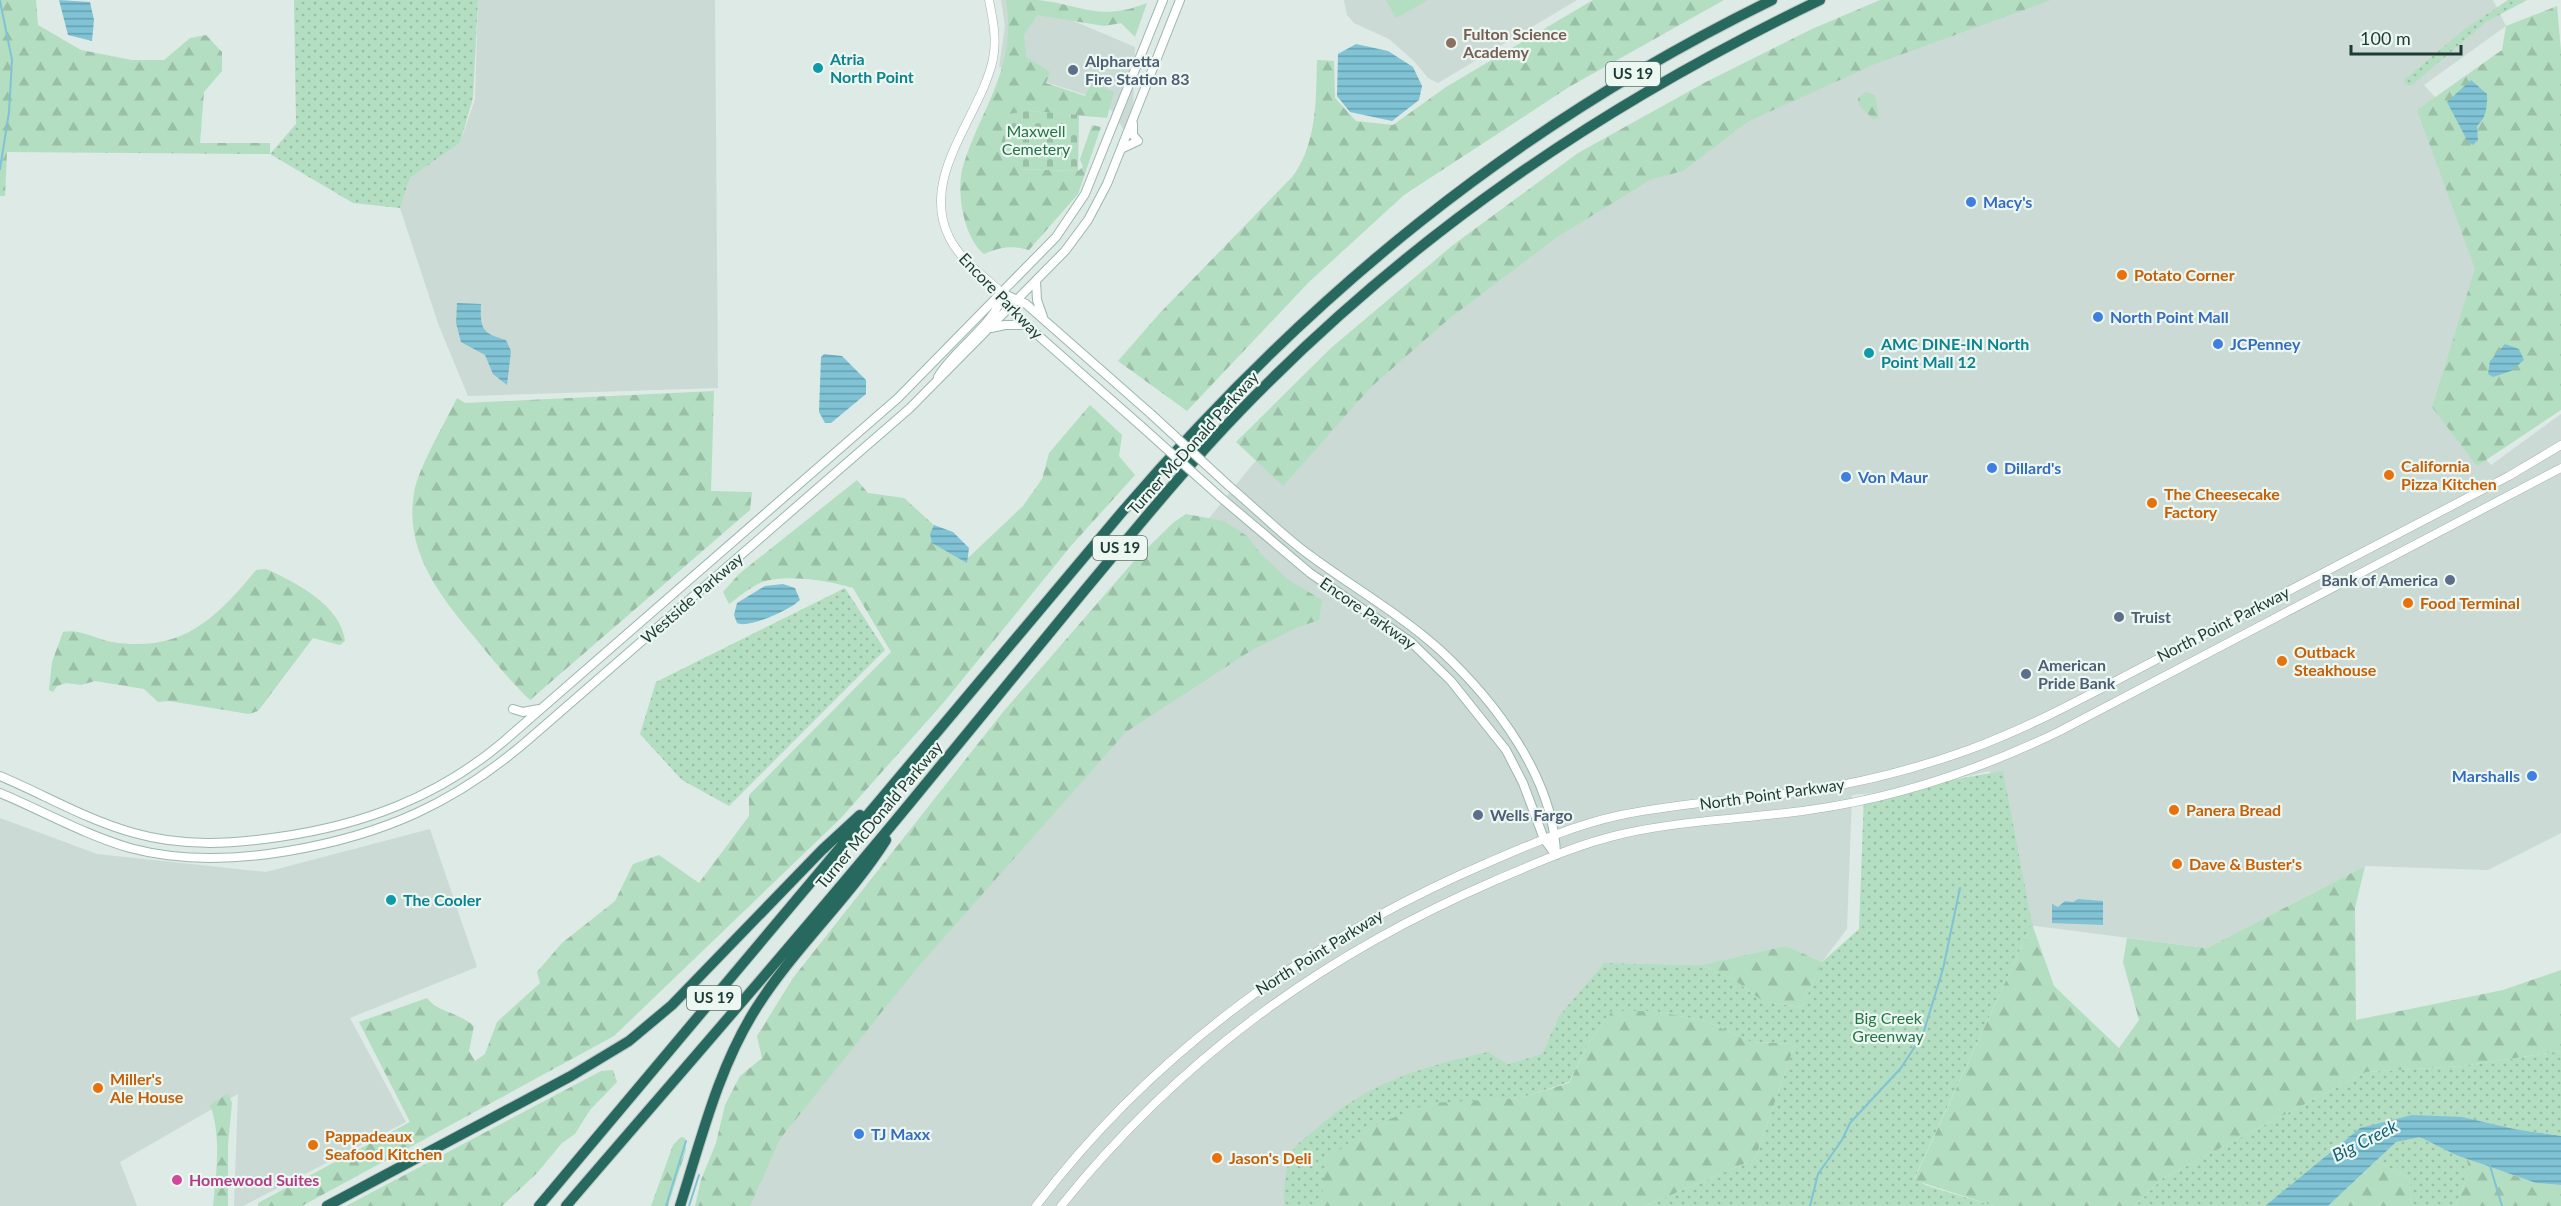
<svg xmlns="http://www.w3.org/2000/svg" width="2561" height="1206" viewBox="0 0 2561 1206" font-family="Lato,sans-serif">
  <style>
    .built { fill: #cbdad4 }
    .grass { fill: url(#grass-dots) }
    .forest { fill: url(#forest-firs) }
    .cemetery { fill: url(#cemetery-stones) }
    .pitch { fill: #b3dec1 }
    .water { fill: url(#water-rules) }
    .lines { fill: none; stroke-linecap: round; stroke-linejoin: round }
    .stream { stroke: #7fc3d5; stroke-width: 2 }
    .tertiary-casing { stroke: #a0b2ac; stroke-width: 9 }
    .secondary-casing { stroke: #9bb7ae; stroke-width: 10 }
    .motorway-casing { stroke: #bbc4c2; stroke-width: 12 }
    .tertiary { stroke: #fff; stroke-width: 8 }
    .secondary { stroke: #fff; stroke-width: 8 }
    .motorway { stroke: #27695f; stroke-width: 10 }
    .secondary-bridge-casing { stroke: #9bb7ae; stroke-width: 10; stroke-linecap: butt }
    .secondary-bridge { stroke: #fff; stroke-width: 8 }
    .education-dot { fill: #8d6e63; stroke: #edf7f2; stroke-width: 2 }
    .culture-dot { fill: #0f9aa8; stroke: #edf7f2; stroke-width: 2 }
    .service-dot { fill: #5c6f8a; stroke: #edf7f2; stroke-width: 2 }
    .shop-dot { fill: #3f7fe0; stroke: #edf7f2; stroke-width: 2 }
    .food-dot { fill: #e8710a; stroke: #edf7f2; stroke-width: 2 }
    .hotel-dot { fill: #d1479c; stroke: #edf7f2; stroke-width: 2 }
    .labels { text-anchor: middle; stroke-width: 4.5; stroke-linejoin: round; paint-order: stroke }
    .shield { fill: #edf7f2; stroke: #5b736d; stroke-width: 1.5 }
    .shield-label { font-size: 15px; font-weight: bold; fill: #1d3a34 }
    .education-label { font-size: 16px; font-weight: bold; fill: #785e54; stroke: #edf7f2; text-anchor: start }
    .culture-label { font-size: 16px; font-weight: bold; fill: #0d838f; stroke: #edf7f2; text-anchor: start }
    .service-label { font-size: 16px; font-weight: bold; fill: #4e5e75; stroke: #edf7f2; text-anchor: start }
    .park-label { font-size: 16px; fill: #257448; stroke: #edf7f2 }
    .shop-label { font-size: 16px; font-weight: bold; fill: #366cbe; stroke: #edf7f2; text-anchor: start }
    .food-label { font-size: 16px; font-weight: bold; fill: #c56008; stroke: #edf7f2; text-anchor: start }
    .street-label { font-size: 16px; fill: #1d3a34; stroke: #edf7f2 }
    .hotel-label { font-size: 16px; font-weight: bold; fill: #b23c85; stroke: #edf7f2; text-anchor: start }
    .water-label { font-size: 18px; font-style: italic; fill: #14637a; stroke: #edf7f2 }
  </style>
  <defs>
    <pattern id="grass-dots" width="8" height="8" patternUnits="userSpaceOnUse" patternTransform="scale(1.5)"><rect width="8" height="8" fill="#b3dec1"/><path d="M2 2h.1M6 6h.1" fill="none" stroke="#9abfa6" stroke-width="1.8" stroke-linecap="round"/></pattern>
    <pattern id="forest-firs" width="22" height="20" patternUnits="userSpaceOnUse" patternTransform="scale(1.5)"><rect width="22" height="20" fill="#b3dec1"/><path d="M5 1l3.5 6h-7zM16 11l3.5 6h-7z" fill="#9abfa6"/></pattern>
    <pattern id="cemetery-stones" width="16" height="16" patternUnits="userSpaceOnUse" patternTransform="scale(1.5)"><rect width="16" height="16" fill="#b3dec1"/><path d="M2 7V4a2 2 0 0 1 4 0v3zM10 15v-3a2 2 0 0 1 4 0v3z" fill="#9abfa6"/></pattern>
    <pattern id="water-rules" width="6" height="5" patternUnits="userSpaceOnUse" patternTransform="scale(1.5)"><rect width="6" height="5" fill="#7fc3d5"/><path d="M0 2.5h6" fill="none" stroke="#679fae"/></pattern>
  </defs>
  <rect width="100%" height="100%" fill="#ddeae5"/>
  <path class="built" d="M478,0H715L718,388L468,396L439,326L400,208L410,178L460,143L475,99Z
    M1001,0H1024L1135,47L1132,142L1105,101L999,67L1005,26Z
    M1344,0H1577L1438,83L1428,78L1414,61L1389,39L1354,23L1347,15Z
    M1941,0H2493L2506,26L2424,85L2436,98L2492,323L2445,412L2491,465L2561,414V833L2488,870L2365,866L2207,948L2020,924L1990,771L1904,790L1852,795L1847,929L1822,962L1786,946L1701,965L1604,963L1559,1016L1542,1054L1508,1064L1488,1053L1310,1206H724L1071,690L1252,465L1425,292Z
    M0,818L97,854L266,872L430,829L477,967L350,1018L406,1122L243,1206H234L238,1094L120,1162L137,1206H0Z"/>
  <path class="grass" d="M294,0H478L473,98L460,143L410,178L400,208L353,203L270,154L296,124Z
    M2508,0H2527L2486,22L2412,85H2405L2404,80L2465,29Z
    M845,588L885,650L729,806L682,780L640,734L656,682Z
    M2003,771L2032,924L1914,1179L1928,1186L1994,1206H1645L1755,1159L1795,1044L1751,1042L1706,1021L1654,1011H1612L1589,1042L1569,1082L1520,1098L1431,1104L1327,1160L1321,1206H1284C1284,1187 1285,1170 1292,1152C1296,1144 1308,1136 1315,1130C1369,1081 1420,1068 1488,1052L1508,1064L1542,1054L1559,1016L1604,963L1701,965L1733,979L1764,1002L1802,1007L1822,962L1859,929L1864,795Z
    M2561,1051V1136L2514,1129L2469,1171L2456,1206H2411L2409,1178L2376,1161L2360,1128L2265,1206H2135L2163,1178L2366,1072L2463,1066Z"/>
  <path class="forest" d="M0,0H36L38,25L81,50L132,60H164L190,38L206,35L222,52V71L204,92L200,143H270V154L7,152L5,196H0Z
    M1006,0C1016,0 1028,0 1038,0C1083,5 1099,22 1147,3L1135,37L1121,23L1104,26L1037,15L1024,35L1026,57L1050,72L1046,83L1085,96L1092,83L1114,92L1107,118L1030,111L1020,169L1078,171L1083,167L1080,159L1092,125L1101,127L1078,194L1029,250C1011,245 1000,247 984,254C963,237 955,189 964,163C983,105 1017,67 1006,0Z
    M1593,0H1724L1569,87L1404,195L1309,282L1187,411L1118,361L1159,314L1293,176C1317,143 1316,100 1317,60L1334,61L1335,98L1356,121L1393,125L1446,87Z
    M1880,0H2051L1875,64L1747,122L1683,171L1652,179L1557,237L1450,318L1371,387L1283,486L1236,442L1331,348L1453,245L1578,153L1704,83L1812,29Z
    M2557,6L2561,51V410L2477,466L2432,407L2475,269L2417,110L2502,50L2506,26Z
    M1866,92L1875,95L1879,118L1873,119L1859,105L1858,98Z
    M714,391L711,491L752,492L750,510L530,700C510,681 493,660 476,639C441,597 404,552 414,493C418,468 445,423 457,398L465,403Z
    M1090,405L1122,435L1119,456L1135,475L1070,547L944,702L841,818L614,1036L302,1206H258V1203L410,1122L359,1022L427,998C437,1012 458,1012 474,1026L469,1051L475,1061L485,1054L497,1022L540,983L537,972L562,943L615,901L633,864L659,855L699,883L749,816V795L891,652L853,588C830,581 783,573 760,583C749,588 739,597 729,604L723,592L739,574L857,480L868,493L904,498L969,557L1023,506L1042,479L1049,453Z
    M1186,514L1224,521L1247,536L1260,553L1287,579L1322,600L1319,620L1296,628L1252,650L1126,732L917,968L780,1139L750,1206H695L701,1180L716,1143L725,1105L740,1076L762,1058L757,1036L793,978L1003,712L1134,561L1174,522Z
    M266,569C295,582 341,605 345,641L340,645L313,638L258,711L249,714L169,701L158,702L144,689L95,681L81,685L66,683L57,686L53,692L49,690L52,662L63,632C78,628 96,639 112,642C181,653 215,620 256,570Z
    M2365,866L2355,908L2356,1020L2503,990L2561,970V1051L2463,1066L2366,1072L2163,1178L2135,1206H1994L1914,1180L2032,924L2054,986L2119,1048L2139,1020L2123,962L2127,938L2207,948Z
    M1786,946L1822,962L1802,1007L1764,1002L1733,979L1701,965Z
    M1612,1011H1654L1706,1021L1751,1042L1795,1044L1755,1159L1645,1206H1321L1326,1160L1372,1126L1431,1103L1520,1098L1569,1083L1589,1042Z
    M613,1070L617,1082L590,1110L575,1134L562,1143L537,1173L502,1206H346L601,1071Z
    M228,1093L232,1103L228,1145V1206H213C216,1173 222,1137 210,1105Z
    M681,1137L685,1138L686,1150L668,1206H651L673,1145Z
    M2467,1159L2536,1183L2561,1185V1206H2456L2469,1171Z
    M2376,1161L2409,1178L2411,1206H2328Z"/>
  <path class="cemetery" d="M1029,111L1079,115L1078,171L1020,169L999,154L1008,114Z"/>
  <path class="pitch" d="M1386,0H1428L1396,18Z"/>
  <path class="water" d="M59,0L90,2L94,20L92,41L68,35Z
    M1356,44L1388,51L1413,67L1422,86L1419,100L1392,121L1350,112L1337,96L1338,54Z
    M2471,80L2487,94C2487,107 2487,117 2477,126L2478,140L2473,145L2468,142L2447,102Z
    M457,303L481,304C480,329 482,333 506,340L511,351L507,385L493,374L485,355L461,342L456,323Z
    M2505,344L2519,349L2524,360L2511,371L2493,377L2488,374L2490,361Z
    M824,354L842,356L866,380V394L831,423H825L819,412L821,357Z
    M934,525L953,532L969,548L967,563L932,543L930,534Z
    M783,584L795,588L800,600C790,610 748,629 737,623L734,615L737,603L765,586Z
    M2078,899L2103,901V925L2052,923V904L2058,907L2065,901L2073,902Z
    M2412,1115L2462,1117L2514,1129L2561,1136V1185L2536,1183L2456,1155L2420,1137L2396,1142L2328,1206H2265L2360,1128Z"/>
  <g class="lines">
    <path class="stream" d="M0,1L12,60L9,112L0,169
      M2490,1166L2502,1206
      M666,1206L686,1141
      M689,1206L699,1175
      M1810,1206L1818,1174L1842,1140L1850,1123L1901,1068L1923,1034L1943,969L1960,888"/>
    <g class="tertiary-casing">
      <path id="tertiary" d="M989,0C993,20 997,39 993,59C981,116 919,176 949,237C960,260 984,276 1002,293
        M1036,1206C1153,1052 1310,939 1487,863C1531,844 1574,825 1621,815C1682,802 1744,800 1805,791C1861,783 1915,769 1968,750C2039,724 2105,686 2173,651C2285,593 2397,534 2509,476L2561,445
        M1061,1206C1179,1059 1321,956 1494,881C1536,863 1578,844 1622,834C1683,820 1747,819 1809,810C1896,798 1979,770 2058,732L2561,468"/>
    </g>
    <g class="secondary-casing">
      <path id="secondary" d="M1121,149L1138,141L1133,135V124
        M1036,281L1037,300L1043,317
        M1002,293L1015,315L1141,426
        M1002,293L1026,304L1151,414
        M991,328L1005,325H1026
        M938,377C953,350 998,322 1002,294
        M1229,486C1255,508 1280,533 1308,554C1351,586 1400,614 1440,650C1495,701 1554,778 1556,855
        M1219,496L1310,573L1411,642L1451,681L1506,750L1523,783L1544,839L1556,855
        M513,709L523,712L539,709
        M0,776C45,795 87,820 134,833C183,847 231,844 279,837C363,825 438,797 503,742L898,398L1056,237L1085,194L1163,0
        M0,793C43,811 85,835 130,848C182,862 235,860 288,851C383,835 455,803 528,740L910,408L1065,251L1088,220L1107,184L1180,0"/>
    </g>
    <g class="motorway-casing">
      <path id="motorway" d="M327,1206L571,1076L629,1041L672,1005L822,850L860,815
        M539,1206L1122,512C1308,295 1514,126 1772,0
        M566,1206C681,1072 798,939 910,803C968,732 1026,662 1084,591C1135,530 1185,468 1240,411C1410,235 1601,105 1820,0
        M680,1206C701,1140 718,1069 755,1010C793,949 848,900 886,840"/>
    </g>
    <use href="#tertiary" class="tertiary"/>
    <use href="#secondary" class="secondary"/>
    <use href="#motorway" class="motorway"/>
    <g class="secondary-bridge-casing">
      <path id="secondary-bridge" d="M1151,414L1229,486
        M1141,426L1219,496"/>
    </g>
    <use href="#secondary-bridge" class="secondary-bridge"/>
  </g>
  <circle class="education-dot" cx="1451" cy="43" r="6"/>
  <g class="culture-dot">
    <circle cx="818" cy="68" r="6"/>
    <circle cx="1869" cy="353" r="6"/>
    <circle cx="391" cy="900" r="6"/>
  </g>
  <g class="service-dot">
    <circle cx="1073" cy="70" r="6"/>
    <circle cx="2450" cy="580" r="6"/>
    <circle cx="2119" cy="617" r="6"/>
    <circle cx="2026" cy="674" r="6"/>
    <circle cx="1478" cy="815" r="6"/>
  </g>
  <g class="shop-dot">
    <circle cx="1971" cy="202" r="6"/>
    <circle cx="2098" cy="317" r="6"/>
    <circle cx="2218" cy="344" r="6"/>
    <circle cx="1992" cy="468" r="6"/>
    <circle cx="1846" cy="477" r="6"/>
    <circle cx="2532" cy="776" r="6"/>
    <circle cx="859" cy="1134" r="6"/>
  </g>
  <g class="food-dot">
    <circle cx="2122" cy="275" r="6"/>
    <circle cx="2389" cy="475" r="6"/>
    <circle cx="2152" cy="503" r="6"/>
    <circle cx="2408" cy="603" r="6"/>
    <circle cx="2282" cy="661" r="6"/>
    <circle cx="2174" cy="810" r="6"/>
    <circle cx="2177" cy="864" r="6"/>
    <circle cx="98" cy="1088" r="6"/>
    <circle cx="313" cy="1145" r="6"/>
    <circle cx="1217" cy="1158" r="6"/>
  </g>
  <circle class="hotel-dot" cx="177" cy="1180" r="6"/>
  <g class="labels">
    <g class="shield">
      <rect x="1606" y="62" width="54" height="24" rx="4.5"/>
      <rect x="1093" y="536" width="54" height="24" rx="4.5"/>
      <rect x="687" y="986" width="54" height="24" rx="4.5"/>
    </g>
    <g class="shield-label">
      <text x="1633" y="79">US 19</text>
      <text x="1120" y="553">US 19</text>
      <text x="714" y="1003">US 19</text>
    </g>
    <g class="education-label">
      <text x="1463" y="40">Fulton Science<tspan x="1463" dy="18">Academy</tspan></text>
    </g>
    <g class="culture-label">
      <text x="830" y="65">Atria<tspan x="830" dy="18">North Point</tspan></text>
      <text x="1881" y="350">AMC DINE-IN North<tspan x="1881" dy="18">Point Mall 12</tspan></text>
      <text x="403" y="906">The Cooler</text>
    </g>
    <g class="service-label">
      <text x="1085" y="67">Alpharetta<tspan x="1085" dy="18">Fire Station 83</tspan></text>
      <text x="2438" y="586" text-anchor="end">Bank of America</text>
      <text x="2131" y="623">Truist</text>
      <text x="2038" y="671">American<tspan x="2038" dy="18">Pride Bank</tspan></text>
      <text x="1490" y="821">Wells Fargo</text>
    </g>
    <g class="park-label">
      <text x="1036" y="137">Maxwell<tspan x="1036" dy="18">Cemetery</tspan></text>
      <text x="1888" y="1024">Big Creek<tspan x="1888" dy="18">Greenway</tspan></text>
    </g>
    <g class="shop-label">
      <text x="1983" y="208">Macy's</text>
      <text x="2110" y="323">North Point Mall</text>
      <text x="2230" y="350">JCPenney</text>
      <text x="2004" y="474">Dillard's</text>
      <text x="1858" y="483">Von Maur</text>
      <text x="2520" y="782" text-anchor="end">Marshalls</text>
      <text x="871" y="1140">TJ Maxx</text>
    </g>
    <g class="food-label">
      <text x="2134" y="281">Potato Corner</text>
      <text x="2401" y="472">California<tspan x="2401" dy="18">Pizza Kitchen</tspan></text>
      <text x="2164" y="500">The Cheesecake<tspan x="2164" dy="18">Factory</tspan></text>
      <text x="2420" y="609">Food Terminal</text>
      <text x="2294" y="658">Outback<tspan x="2294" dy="18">Steakhouse</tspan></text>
      <text x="2186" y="816">Panera Bread</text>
      <text x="2189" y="870">Dave &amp; Buster's</text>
      <text x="110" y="1085">Miller's<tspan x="110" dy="18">Ale House</tspan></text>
      <text x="325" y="1142">Pappadeaux<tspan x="325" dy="18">Seafood Kitchen</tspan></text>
      <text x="1229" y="1164">Jason's Deli</text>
    </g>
    <g class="street-label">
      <text transform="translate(1001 296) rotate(46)" y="6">Encore Parkway</text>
      <text transform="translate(1193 443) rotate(-48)" y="6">Turner McDonald Parkway</text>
      <text transform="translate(692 598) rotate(-41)" y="6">Westside Parkway</text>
      <text transform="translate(1368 613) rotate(35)" y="6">Encore Parkway</text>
      <text transform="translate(2223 624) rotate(-27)" y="6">North Point Parkway</text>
      <text transform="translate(1772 794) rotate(-8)" y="6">North Point Parkway</text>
      <text transform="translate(879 815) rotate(-50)" y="6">Turner McDonald Parkway</text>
      <text transform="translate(1319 952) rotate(-32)" y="6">North Point Parkway</text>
    </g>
    <g class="hotel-label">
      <text x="189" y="1186">Homewood Suites</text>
    </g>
    <g class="water-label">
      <text transform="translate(2365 1141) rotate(-27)" y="6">Big Creek</text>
    </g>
  </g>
  <path d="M2351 45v9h110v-9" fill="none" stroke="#1d3a34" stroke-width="3"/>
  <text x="2360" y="45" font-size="18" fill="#1d3a34" stroke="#edf7f2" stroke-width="4.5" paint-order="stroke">100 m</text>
</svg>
